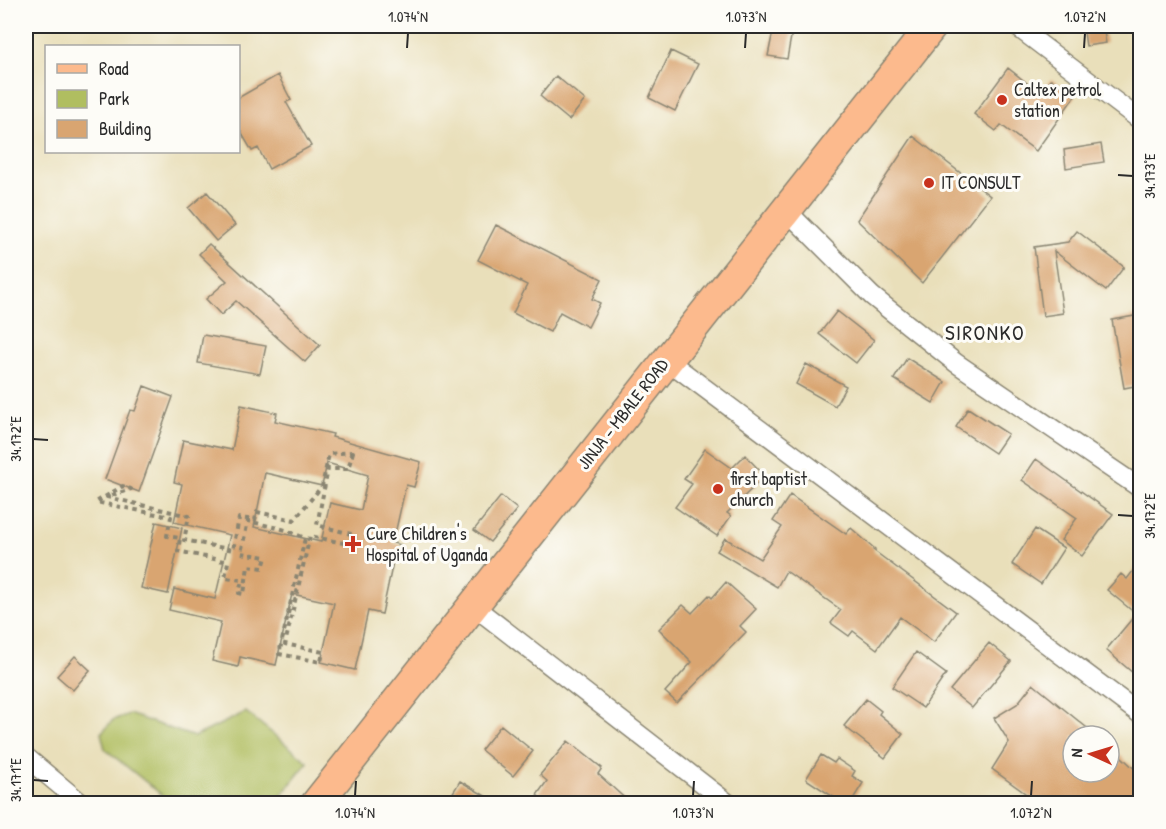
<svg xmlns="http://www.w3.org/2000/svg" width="1166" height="829" viewBox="0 0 1166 829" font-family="'Patrick Hand',sans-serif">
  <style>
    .green { fill: #b0be60; stroke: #6e7446; stroke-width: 1.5 }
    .building { fill: #d9a571; fill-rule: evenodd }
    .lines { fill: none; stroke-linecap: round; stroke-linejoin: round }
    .minor-casing { stroke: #8a8572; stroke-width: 21 }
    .primary-casing { stroke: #8a8572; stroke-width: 33 }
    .path { stroke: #8a8572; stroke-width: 4; stroke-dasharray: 4.5 4.5; stroke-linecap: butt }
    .minor { stroke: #fff; stroke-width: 18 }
    .primary { stroke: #fcba8d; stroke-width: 30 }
    .ticks { fill: none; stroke: #2b2b2b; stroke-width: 2 }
    .poi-dot { fill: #c8321e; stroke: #fdfcf7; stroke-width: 2 }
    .labels { text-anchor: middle; stroke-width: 6; stroke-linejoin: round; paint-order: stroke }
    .poi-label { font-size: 18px; fill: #2b2b2b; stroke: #fdfcf7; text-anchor: start }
    .street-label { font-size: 18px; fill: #2b2b2b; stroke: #fdfcf7 }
    .quarter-label { font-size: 21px; letter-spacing: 1.5px; fill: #2b2b2b; stroke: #fdfcf7 }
    .neatline { fill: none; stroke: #2b2b2b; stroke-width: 2 }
    .ticks-label { font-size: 15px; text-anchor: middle; fill: #2b2b2b }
  </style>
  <rect width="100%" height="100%" fill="#fdfcf7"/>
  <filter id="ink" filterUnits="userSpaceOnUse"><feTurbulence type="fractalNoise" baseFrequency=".0167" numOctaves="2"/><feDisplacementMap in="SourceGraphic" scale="12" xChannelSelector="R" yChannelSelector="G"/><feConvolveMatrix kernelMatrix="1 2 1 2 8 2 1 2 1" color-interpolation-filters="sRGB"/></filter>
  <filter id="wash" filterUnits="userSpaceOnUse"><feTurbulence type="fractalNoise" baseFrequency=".008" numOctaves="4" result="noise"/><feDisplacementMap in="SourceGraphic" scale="24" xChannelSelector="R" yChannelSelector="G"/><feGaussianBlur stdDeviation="1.35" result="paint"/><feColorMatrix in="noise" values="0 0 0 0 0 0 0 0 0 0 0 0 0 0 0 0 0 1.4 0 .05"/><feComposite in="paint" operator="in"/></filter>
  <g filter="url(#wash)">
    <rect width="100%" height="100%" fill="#e9dfba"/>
    <path class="green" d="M246,712L308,762L275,803H172L105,749L101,733L113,720L129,714L194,737Z"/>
    <g id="blocks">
      <path class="building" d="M774,26H793L787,59L768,56Z
        M1083,26H1103L1106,43L1086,46Z
        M671,51L698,64L675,111L649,98Z
        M1008,68L1037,91L1041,92L1051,79L1075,96L1036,151L1001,125L996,131L974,114Z
        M278,75L291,100L286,102L311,146L269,169L258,148L252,151L238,127V98Z
        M556,76L585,100L569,120L540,96Z
        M913,136L990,196L922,283L857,220Z
        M1101,144L1104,162L1066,168L1064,150Z
        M207,192L235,225L216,241L188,208Z
        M496,225L602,279L592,299L600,303L588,327L560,312L550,332L513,313L527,285L478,260Z
        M1077,231L1124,267L1106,291L1054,251L1063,313L1043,316L1034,247L1068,242Z
        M209,244L320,345L305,362L236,301L221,315L206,299L227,281L199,254Z
        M837,311L874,340L856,363L819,334Z
        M1140,315V385L1124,388L1112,320Z
        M203,335L266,346L260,374L198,363Z
        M907,358L945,382L933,403L894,379Z
        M806,364L846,386L835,406L796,384Z
        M144,386L173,397L139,492L105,479L130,410L135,411Z
        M241,405L277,413L275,421L333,434L332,437L421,462L414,487L406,485L393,543L401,545L397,563L393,562L382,614L368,611L355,670L321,662L334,603L292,594L276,665L240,657L238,667L212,661L221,622L169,610L174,589L215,599L230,535L174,522L182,484L174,482L183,440L232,450ZM327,463L368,475L361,510L330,503L321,542L254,527L265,473L322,486Z
        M968,408L1008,434L995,453L956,427Z
        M705,449L732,468L745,455L765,476L727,513L731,516L717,536L675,507L692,484L684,479Z
        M1036,459L1113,514L1082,556L1061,540L1077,518L1022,480Z
        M790,495L846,534L851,528L875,549L873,550L956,612L934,642L900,617L877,649L853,631L849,636L831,623L841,610L786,571L777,587L717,551L725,538L760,559L782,527L773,521Z
        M501,496L517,509L490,542L474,530Z
        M156,522L182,528L168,594L141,588Z
        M1035,529L1064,548L1041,584L1012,564Z
        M1140,562V664L1133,673L1106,650L1136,614L1107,590L1121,574L1127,579Z
        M726,582L756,609L740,626L746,632L677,703L665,692L692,662L659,629L683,605L692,613L709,595L712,598Z
        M989,643L1011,661L972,708L950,690Z
        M916,652L946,674L923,708L892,687Z
        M75,656L90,670L73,690L57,676Z
        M1033,684L1097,736H1073V772H1109V745L1140,774V804H1040L992,769L1009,742L994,718L1017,704Z
        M866,699L881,711L879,714L903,734L885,758L844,726Z
        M501,725L533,751L513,776L481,750Z
        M568,741L602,768L598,774L631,804H547L537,795L547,781L540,775Z
        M821,755L834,763L837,759L855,771L852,776L863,783L850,804H844L806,779Z
        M460,781L499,804H446Z"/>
    </g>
  </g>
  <g filter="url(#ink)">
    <use href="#blocks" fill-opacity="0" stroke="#8a8572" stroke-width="1.5"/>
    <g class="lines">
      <g class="minor-casing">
        <path id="minor" d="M1016,26L1140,120
          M786,210L872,296L956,363L1140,488
          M667,360L1140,714
          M472,605L729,804
          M26,757L82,804"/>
      </g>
      <g class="primary-casing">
        <path id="primary" d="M316,804L932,26"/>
      </g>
      <path class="path" d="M353,452L348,469H328L317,525L355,535L353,545L310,536L285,644L323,652L321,662L279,654L305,538L286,530L248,521L241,553L266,557L263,568L248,566L244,594L239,593L242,580L225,578L228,562L178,551L180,538L167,536L171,517L96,502L123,486L131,489L107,497L189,516L184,540L233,550L239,518L255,520L257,512L294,520L322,486L329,454Z"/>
      <use href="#minor" class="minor"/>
      <use href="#primary" class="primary"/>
    </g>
  </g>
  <path class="ticks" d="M407,48L408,33M745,48L746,33M1084,48L1085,33M1118,175L1133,176M33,439L48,440M1118,515L1133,516M33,780L48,781M355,796L356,781M693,796L694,781M1031,796L1032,781"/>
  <g class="poi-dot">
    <circle cx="1002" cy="100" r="6"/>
    <circle cx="929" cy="183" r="6"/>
    <circle cx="718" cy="489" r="6"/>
    <path d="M350 535h6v6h6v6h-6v6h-6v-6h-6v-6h6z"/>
  </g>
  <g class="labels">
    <g class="poi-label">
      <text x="1014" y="96">Caltex petrol<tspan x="1014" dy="21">station</tspan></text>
      <text x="941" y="189">IT CONSULT</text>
      <text x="730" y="485">first baptist<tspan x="730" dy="21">church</tspan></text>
      <text x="366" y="540">Cure Children's<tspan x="366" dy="21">Hospital of Uganda</tspan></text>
    </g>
    <g class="street-label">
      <text transform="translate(623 414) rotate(-52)" y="6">JINJA - MBALE ROAD</text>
    </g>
    <g class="quarter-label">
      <text x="985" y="340">SIRONKO</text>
    </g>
  </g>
  <rect width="1166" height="829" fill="none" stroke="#fdfcf7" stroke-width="66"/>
  <rect x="45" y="45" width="195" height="108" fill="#fdfcf7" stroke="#a9a8a5" stroke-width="1.5"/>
  <rect x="57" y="64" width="30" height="9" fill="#fcba8d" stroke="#a9a8a5" stroke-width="1.5"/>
  <text x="99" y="75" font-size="18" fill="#2b2b2b">Road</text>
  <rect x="57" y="90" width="30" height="18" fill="#b0be60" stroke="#a9a8a5" stroke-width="1.5"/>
  <text x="99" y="105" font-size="18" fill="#2b2b2b">Park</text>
  <rect x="57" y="120" width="30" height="18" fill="#d9a571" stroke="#a9a8a5" stroke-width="1.5"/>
  <text x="99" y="135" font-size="18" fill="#2b2b2b">Building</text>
  <g transform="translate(1091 754) rotate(274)"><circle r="28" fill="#fdfcf7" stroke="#a9a8a5" stroke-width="1.5"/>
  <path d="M0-4.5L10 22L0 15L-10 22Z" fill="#c8321e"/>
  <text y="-9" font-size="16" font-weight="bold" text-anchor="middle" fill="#2b2b2b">N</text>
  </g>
  <rect x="33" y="33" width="1100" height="763" class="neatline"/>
  <g class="ticks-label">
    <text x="408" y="22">1.074°N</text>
    <text x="746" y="22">1.073°N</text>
    <text x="1085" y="22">1.072°N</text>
    <text transform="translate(1150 176) rotate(-90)" y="5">34.173°E</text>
    <text transform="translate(16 439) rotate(-90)" y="5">34.172°E</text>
    <text transform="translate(1150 516) rotate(-90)" y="5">34.172°E</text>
    <text transform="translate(16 780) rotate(-90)" y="5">34.171°E</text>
    <text x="355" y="818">1.074°N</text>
    <text x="693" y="818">1.073°N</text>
    <text x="1031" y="818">1.072°N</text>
  </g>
</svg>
